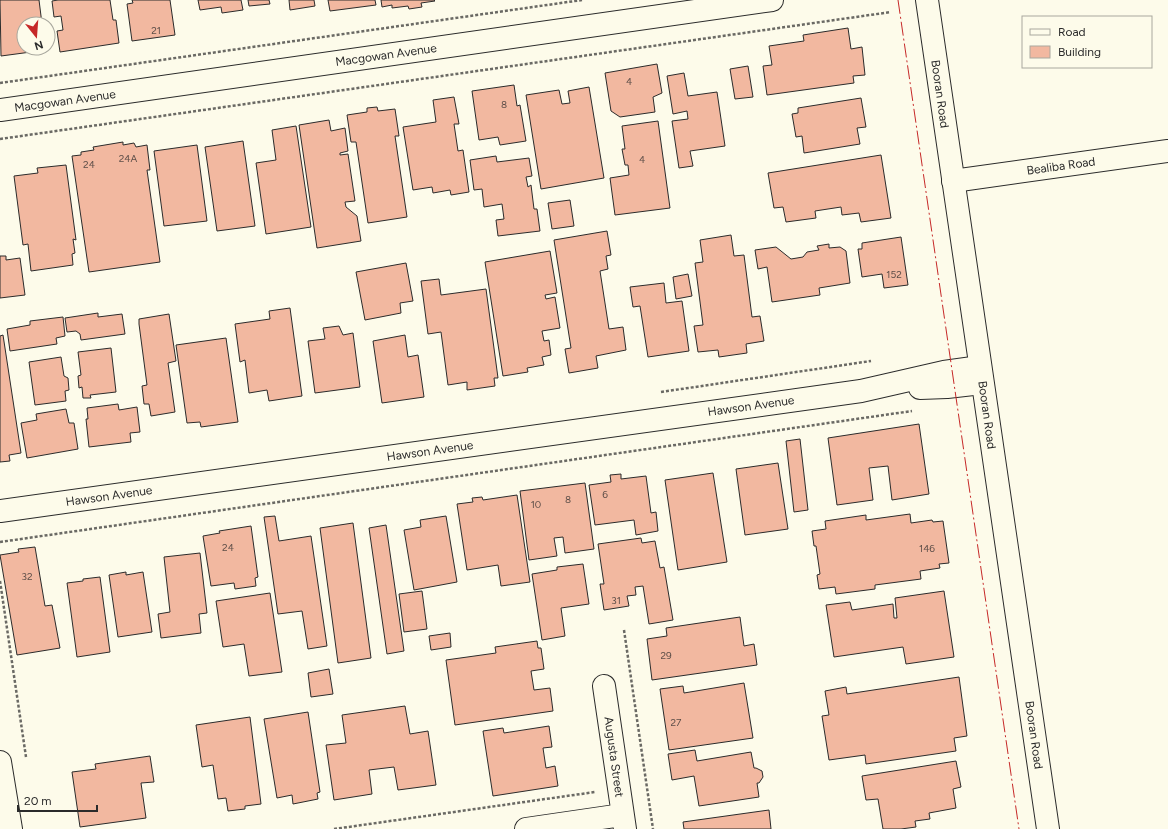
<svg xmlns="http://www.w3.org/2000/svg" width="1168" height="829" viewBox="0 0 1168 829" font-family="Figtree,sans-serif">
  <style>
    .building { fill: #f2b8a0; stroke: #2b2b2b }
    .lines { fill: none; stroke-linecap: round; stroke-linejoin: round }
    .street-casing { stroke: #2b2b2b; stroke-width: 24 }
    .secondary-casing { stroke: #2b2b2b; stroke-width: 24 }
    .path { stroke: #6a6964; stroke-width: 2.5; stroke-dasharray: 3 2; stroke-linecap: butt }
    .street { stroke: #fdfbea; stroke-width: 22 }
    .secondary { stroke: #fdfbea; stroke-width: 22 }
    .power { stroke: #c62828; stroke-width: 1; stroke-dasharray: 14 3 2 3; stroke-linecap: butt }
    .labels { text-anchor: middle; stroke-width: 3; stroke-linejoin: round; paint-order: stroke }
    .number-label { font-size: 10px; fill: #5d4e48 }
    .street-label { font-size: 12px; fill: #2b2b2b; stroke: #fdfbea }
  </style>
  <rect width="100%" height="100%" fill="#fdfbea"/>
  <path class="building" d="M0,0H39L42,24H24V48H46V50L1,56Z
    M58,0H110L113,20H116L119,43L60,52L57,31L63,30L61,16L54,17L52,1Z
    M132,0H170L175,35L132,41L127,4L133,3Z
    M198,0H241L243,10L222,13L221,7L200,10Z
    M248,0H269L270,4L249,6Z
    M289,0H314L315,6L290,10Z
    M328,0H375L376,5L330,11Z
    M381,0H434L435,1L421,3L422,7L409,9L408,6L392,8V5L382,7Z
    M848,28L851,49L862,47L865,75L853,76L854,83L767,95L763,66L772,65L769,46L804,41L803,35Z
    M657,64L662,93L653,97L655,112L620,117L611,111L605,73Z
    M748,66L753,97L735,99L730,69Z
    M684,73L688,96L717,92L725,146L690,151L693,166L679,168L672,121L688,119L687,111L673,114L667,76Z
    M514,85L517,106L520,105L526,141L500,145L498,137L479,140L472,91Z
    M589,87L604,178L541,189L526,95L559,90L562,104L570,103L568,91Z
    M454,97L459,124H454L458,151L463,150L469,192L451,195L450,190L433,193L432,187L413,190L403,127L436,122L433,100Z
    M861,98L866,127L857,128L860,144L804,153L802,136L796,137L792,114L798,113V108Z
    M377,107L378,111L395,109L399,136H395L407,217L368,223L356,142H351L347,115L367,112V108Z
    M329,120L331,131L345,128L348,151L340,153V155L348,154L355,201L345,202L346,207L357,216L361,241L317,248L299,125Z
    M658,121L670,208L615,215L610,178L629,175L628,165H625L622,149H625L622,126Z
    M296,126L311,227L266,234L256,163L276,160L272,130Z
    M243,141L255,226L217,231L205,147Z
    M123,142V145L134,143L136,147L147,145L150,170H147L160,262L89,272L72,156L81,155V152L94,150L93,147Z
    M197,145L207,221L164,226L154,151Z
    M881,155L891,218L861,222L859,213L842,215L841,207L815,211L816,218L786,222L783,207L774,208L768,173Z
    M496,156L497,162L529,158L532,176L526,177L528,187L531,185L534,209H537L540,231L498,236L496,220L504,219L502,204L484,207L482,189L474,190L470,160Z
    M66,165L76,240L73,239L75,253L72,254L73,265L31,271L28,244L23,245L14,176L38,173L37,168Z
    M570,200L574,226L552,229L548,203Z
    M607,231L611,255L606,256L608,269L600,271L609,329L623,327L626,350L596,356L598,368L569,373L565,349L571,348L554,240Z
    M731,235L734,256L744,255L752,317L760,316L764,341L746,344L747,353L719,357L718,350L698,352L694,326L703,325L695,263L703,262L700,240Z
    M901,237L908,285L884,288L882,274L862,277L858,249H862V243Z
    M829,244V248L840,247L846,251L850,283L819,288L820,295L772,302L767,267L758,269L755,250L776,247L791,259L803,257L807,252L819,250L817,246Z
    M550,251L557,293L545,295L546,299L555,297L560,328L542,331L544,341L549,340L551,355L542,357L544,365L527,368L528,372L503,376L485,262Z
    M0,256H6V260L20,258L25,295L0,298Z
    M406,263L413,301L400,303L401,313L365,320L356,272Z
    M688,274L692,296L676,299L673,277Z
    M439,279L441,295L486,289L498,378H494L495,386L467,390V382L448,385L441,332L428,334L421,281Z
    M664,283L666,303L682,301L689,351L648,357L640,306L633,307L630,287Z
    M290,308L302,396L269,401L267,390L249,393L245,360L240,362L235,324L270,319L269,311Z
    M98,313V317L122,314L125,334L81,340L80,334L76,331L67,332L65,318Z
    M169,314L176,361L168,363L175,412L151,416L149,404H144L142,386L147,385L139,324V319Z
    M63,317L65,336L56,338L57,344L10,351L7,329L30,325V321Z
    M339,326L343,335L353,333L360,387L315,393L308,341L325,339L323,328Z
    M3,335L21,453L9,455L10,461L0,462V336Z
    M405,335L408,357L418,355L424,397L382,403L373,341Z
    M226,338L238,422L201,427L200,422L187,423L176,345Z
    M111,348L116,392L90,395L91,398H83L82,387L79,388L78,376L81,375L78,352Z
    M61,357L64,376L68,378L69,390L65,391L66,401L35,405L29,362Z
    M118,404L119,410L137,407L140,432L130,433L131,442L89,447L86,419H88L87,408Z
    M66,409L69,423H74L78,449L27,458L21,423L37,420L36,414Z
    M919,424L929,494L892,500L888,466L869,468L873,500L837,505L828,438Z
    M800,439L808,510L794,512L786,441Z
    M778,463L788,529L745,535L736,469Z
    M713,473L727,562L678,570L665,480Z
    M621,474V479L646,476L651,513L656,512L658,531L636,535L634,520L595,525L589,485L611,482L610,475Z
    M585,483L594,549L565,553L563,537L554,538L557,556L529,560L520,491Z
    M517,495L530,582L501,586L498,565L467,570L457,504L473,502L472,498L482,497L483,500Z
    M910,514L911,523L932,520L933,522L943,521L949,563L939,564L940,568L920,571L921,579L875,585V589L836,594L835,587L819,589L817,575L820,574L816,546H814L812,531L826,529L825,521L866,515V520Z
    M275,516L279,541L311,536L327,646L308,649L302,611L278,614L264,517Z
    M446,516L457,582L414,590L404,530L421,527L420,520Z
    M353,523L371,658L338,663L320,528Z
    M386,525L404,651L387,654L369,528Z
    M251,526L258,577L255,578L256,586L235,589L234,583L211,586L203,536L220,533L219,531Z
    M641,538L642,543L655,541L660,568L664,567L673,620L649,624L643,586L635,587L636,595L627,596L629,606L604,610L600,584H604L598,544Z
    M35,547L45,606L52,605L60,648L17,655L0,555L19,552L18,549Z
    M200,553L207,613L199,614L201,633L161,638L158,614L170,612L164,557Z
    M583,564L589,604L561,608L565,636L542,640L532,574L557,570V567Z
    M126,572V575L143,572L152,632L118,637L109,575Z
    M100,577L110,652L77,657L67,583L83,581V579Z
    M422,591L427,629L404,632L399,594Z
    M944,591L954,657L906,664L903,647L834,657L826,605L850,602L852,610L893,604L894,618H897L895,598Z
    M270,593L282,672L249,676L244,644L223,647L216,601Z
    M740,617L744,646L754,644L757,665L652,680L647,639L667,636L666,628Z
    M450,633L451,647L431,650L429,636Z
    M537,641L538,648H541L544,669L531,671L534,690L550,688L553,711L455,725L446,660L496,653L495,647Z
    M329,669L333,694L311,697L308,673Z
    M959,677L967,736L954,738L956,751L866,764L865,755L829,760L822,716L829,715L825,691L846,687L847,694Z
    M744,683L753,738L669,750L660,689L683,686L684,693Z
    M405,706L410,734L428,731L436,785L398,790L394,767L369,770L372,794L334,800L326,745L346,743L342,715Z
    M308,712L320,792L317,793L318,799L293,804L292,795L277,798L264,719Z
    M250,717L261,804L245,806V809L228,811L226,798L218,799L213,765L202,767L196,725Z
    M549,726L552,747L543,748L546,768L555,766L558,786L493,796L483,731L503,728L504,733Z
    M695,750L697,761L751,752L754,768H756L762,771L763,777L759,783H757L759,797L699,806L694,776L672,780L668,754Z
    M150,756L154,782L141,783L146,818L80,827L72,772L96,769L95,764Z
    M956,761L961,787L953,789L956,808L929,813L930,819L915,821L916,827L901,829H883L878,799L866,800L862,776Z
    M769,810L771,829H684L683,822Z"/>
  <g class="lines">
    <g class="street-casing">
      <path id="street" d="M0,110L772,0
        M953,181L1168,151
        M920,388L947,387L982,383
        M0,511L861,391L944,372L980,367
        M604,686L625,829
        M0,762L11,829
        M526,829L622,815"/>
    </g>
    <g class="secondary-casing">
      <path id="secondary" d="M927,0L1048,829"/>
    </g>
    <path class="path" d="M0,83L582,0
      M0,139L891,12
      M661,392L871,361
      M0,542L912,411
      M0,581L26,757
      M624,630L653,829
      M334,829L595,792"/>
    <use href="#street" class="street"/>
    <use href="#secondary" class="secondary"/>
    <path class="power" d="M898,0L1019,829"/>
  </g>
  <g class="labels">
    <g class="number-label">
      <text x="156" y="34">21</text>
      <text x="629" y="85">4</text>
      <text x="504" y="108">8</text>
      <text x="128" y="162">24A</text>
      <text x="642" y="163">4</text>
      <text x="89" y="168">24</text>
      <text x="894" y="278">152</text>
      <text x="605" y="498">6</text>
      <text x="568" y="503">8</text>
      <text x="536" y="508">10</text>
      <text x="228" y="551">24</text>
      <text x="927" y="552">146</text>
      <text x="27" y="580">32</text>
      <text x="616" y="604">31</text>
      <text x="666" y="659">29</text>
      <text x="676" y="726">27</text>
    </g>
    <g class="street-label">
      <text transform="translate(386 55) rotate(-8)" y="4">Macgowan Avenue</text>
      <text transform="translate(940 94) rotate(82)" y="4">Booran Road</text>
      <text transform="translate(65 101) rotate(-8)" y="4">Macgowan Avenue</text>
      <text transform="translate(1061 166) rotate(-8)" y="4">Bealiba Road</text>
      <text transform="translate(751 406) rotate(-8)" y="4">Hawson Avenue</text>
      <text transform="translate(987 415) rotate(82)" y="4">Booran Road</text>
      <text transform="translate(430 451) rotate(-8)" y="4">Hawson Avenue</text>
      <text transform="translate(109 496) rotate(-8)" y="4">Hawson Avenue</text>
      <text transform="translate(1034 735) rotate(82)" y="4">Booran Road</text>
      <text transform="translate(614 757) rotate(82)" y="4">Augusta Street</text>
    </g>
  </g>
  <rect x="1022" y="16" width="130" height="52" fill="#fdfbea" stroke="#a9a89e"/>
  <rect x="1030" y="29" width="20" height="6" fill="#fdfbea" stroke="#a9a89e"/>
  <text x="1058" y="36" font-size="12" fill="#2b2b2b">Road</text>
  <rect x="1030" y="46" width="20" height="12" fill="#f2b8a0" stroke="#a9a89e"/>
  <text x="1058" y="56" font-size="12" fill="#2b2b2b">Building</text>
  <g transform="translate(36 36) rotate(163)"><circle r="19" fill="#fdfbea" stroke="#a9a89e"/>
  <path d="M0-3L7 15L0 10L-7 15Z" fill="#c62828"/>
  <text y="-6" font-size="11" font-weight="bold" text-anchor="middle" fill="#2b2b2b">N</text>
  </g>
  <path d="M18 805v6h79v-6" fill="none" stroke="#2b2b2b" stroke-width="2"/>
  <text x="24" y="805" font-size="12" fill="#2b2b2b" stroke="#fdfbea" stroke-width="3" paint-order="stroke">20 m</text>
</svg>
